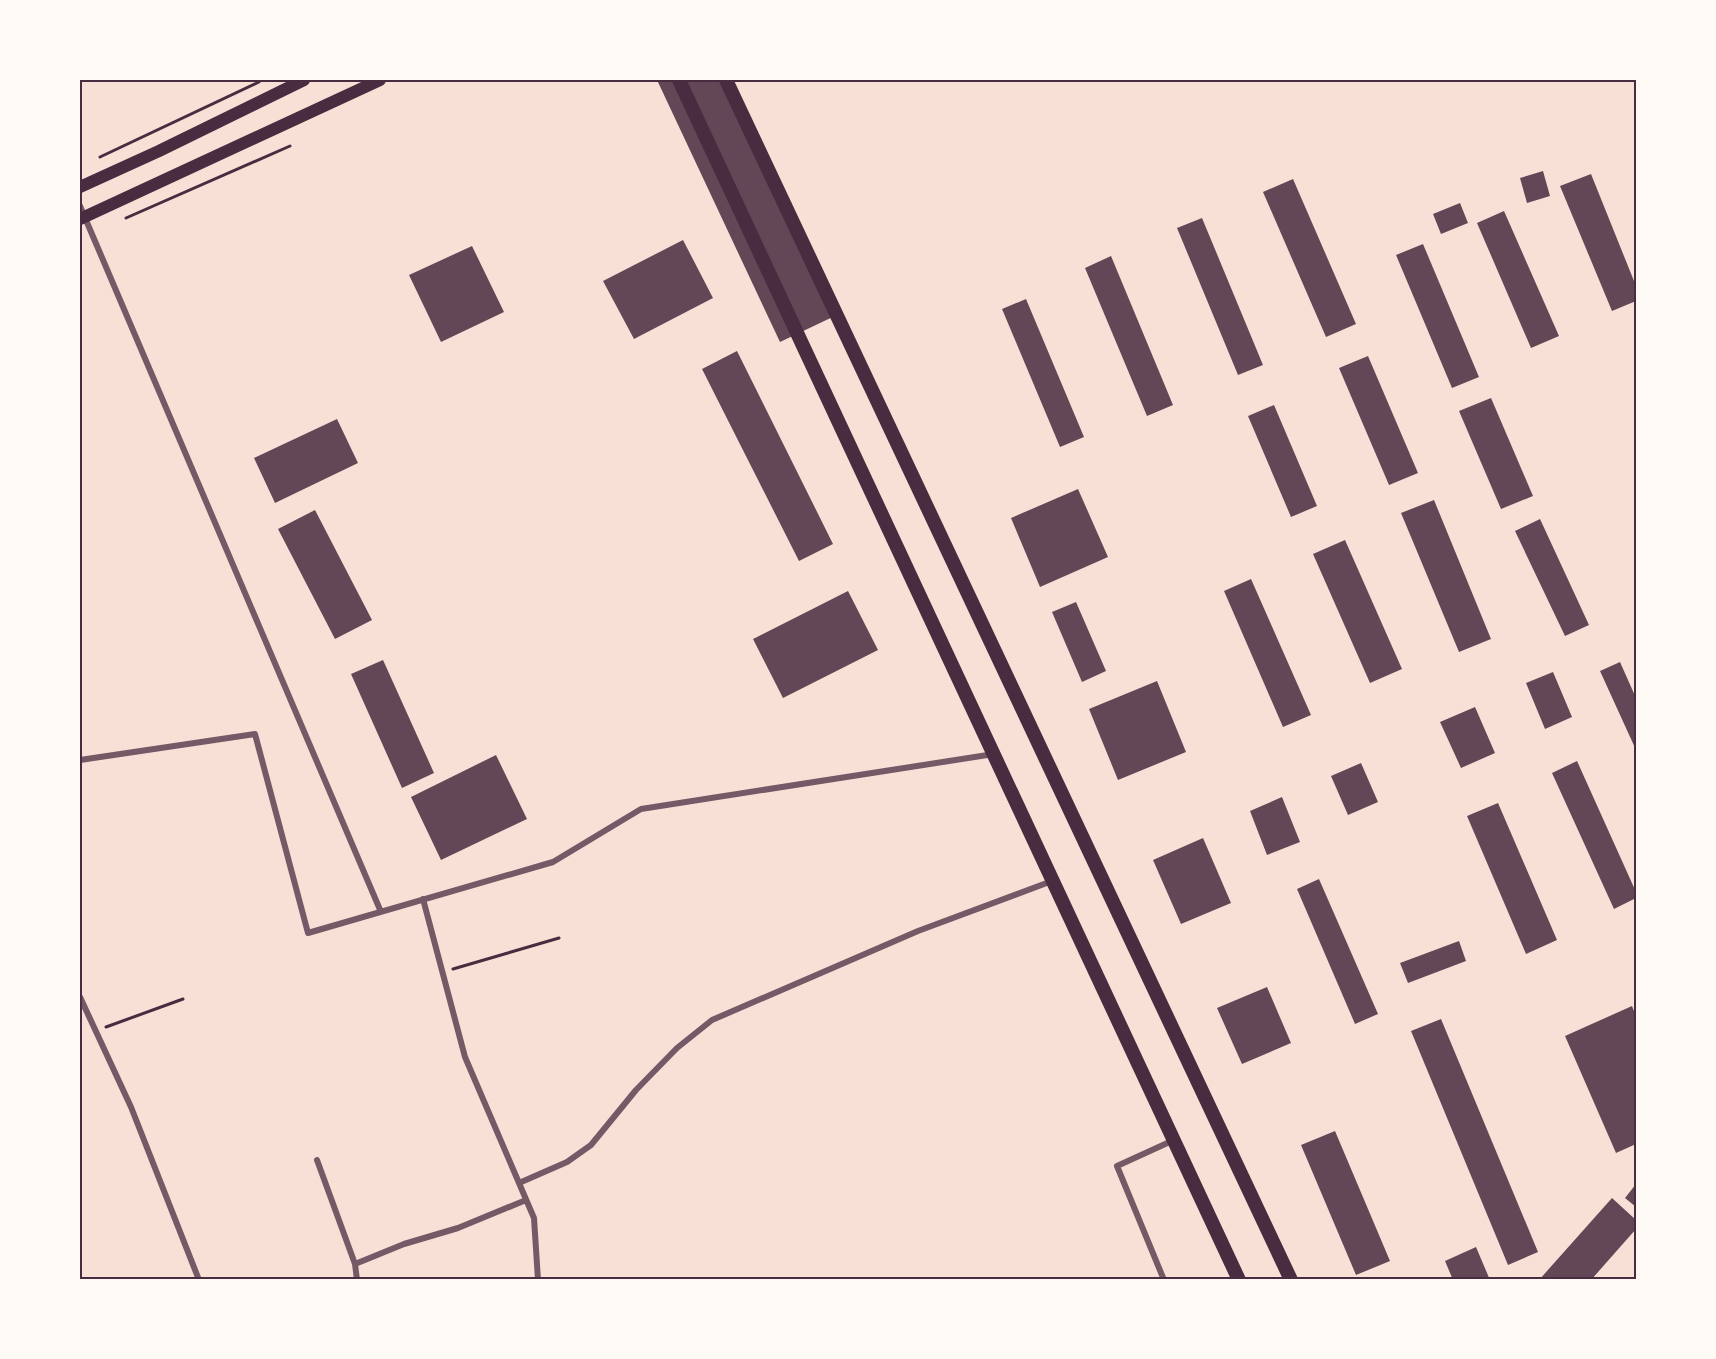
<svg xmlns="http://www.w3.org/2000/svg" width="1716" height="1359" viewBox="0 0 1716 1359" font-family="'Fira Sans Condensed',sans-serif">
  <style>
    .building { fill: #644757 }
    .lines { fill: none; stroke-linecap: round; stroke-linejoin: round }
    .path { stroke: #4a2c40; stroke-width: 3 }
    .minor { stroke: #755966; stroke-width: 6 }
    .secondary { stroke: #4a2c40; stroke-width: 12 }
    .primary { stroke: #4a2c40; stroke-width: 14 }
    .neatline { fill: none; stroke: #4a2c40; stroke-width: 2 }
  </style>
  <rect width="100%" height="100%" fill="#f7e1d7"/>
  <path class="building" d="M657,80H729L839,314L780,342Z
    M1543,171L1550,196L1527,203L1520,178Z
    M1591,174L1636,286V301L1612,311L1560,186Z
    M1293,179L1356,324L1326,337L1263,192Z
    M1460,203L1468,223L1441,234L1433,214Z
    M1504,211L1559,336L1531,348L1477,223Z
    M1202,218L1263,365L1238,375L1177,228Z
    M683,240L713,298L634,339L603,281Z
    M1423,244L1479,377L1452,388L1396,255Z
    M472,246L504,312L441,342L409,275Z
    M1111,256L1173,405L1147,416L1085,268Z
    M1026,299L1084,437L1060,447L1002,309Z
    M737,351L833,544L799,561L702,369Z
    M1368,356L1418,473L1389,485L1339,368Z
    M1491,398L1533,496L1501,509L1459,411Z
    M1274,405L1317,506L1291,517L1248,416Z
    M337,419L358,463L275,503L254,458Z
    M1078,489L1108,557L1040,587L1011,518Z
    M1434,500L1491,639L1459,652L1401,513Z
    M315,510L372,620L335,639L278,529Z
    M1540,519L1589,625L1565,636L1515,531Z
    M1345,540L1402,669L1370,683L1313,554Z
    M1251,579L1311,715L1283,727L1224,591Z
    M848,591L878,650L783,698L753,639Z
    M1076,602L1106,671L1082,682L1052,612Z
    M383,660L434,773L402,788L351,674Z
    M1620,662L1636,698V750L1600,671Z
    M1553,672L1572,717L1545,729L1526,683Z
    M1157,681L1186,752L1118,780L1089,709Z
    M1475,707L1495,753L1461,768L1440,722Z
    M496,755L527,819L441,860L411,797Z
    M1577,761L1636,892V898L1614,909L1552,773Z
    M1361,763L1378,802L1348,815L1331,776Z
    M1282,797L1300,842L1267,855L1250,811Z
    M1498,803L1557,940L1526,954L1467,816Z
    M1203,838L1231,903L1181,924L1153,860Z
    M1319,879L1378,1014L1355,1024L1297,889Z
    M1459,941L1466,961L1408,983L1400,963Z
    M1267,987L1291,1043L1242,1064L1217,1008Z
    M1632,1006L1636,1016V1144L1616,1153L1565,1036Z
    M1441,1019L1538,1252L1508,1265L1411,1031Z
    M1335,1131L1390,1261L1356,1275L1301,1145Z
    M1636,1184V1207L1625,1198Z
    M1612,1198L1636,1220V1229L1591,1280H1539Z
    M1476,1247L1490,1280H1453L1445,1261Z"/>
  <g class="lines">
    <path class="path" d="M100,157L259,82
      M126,218L290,146
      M453,969L559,938
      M106,1027L183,999"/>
    <path class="minor" d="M80,206L381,912
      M80,760L255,734L308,933L553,862L641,809L994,754
      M423,899L465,1057L534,1218L538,1280
      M80,997L131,1107L199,1280
      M317,1160L355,1264
      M519,1183L567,1162L591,1145L636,1090L677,1048L712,1020L918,931L1052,881
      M357,1280L355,1264L404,1244L458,1228L526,1200
      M825,1280H826
      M1164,1280L1117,1166L1174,1140"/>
    <path class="secondary" d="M80,187L159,151L304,80
      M80,219L380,80"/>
    <path class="primary" d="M679,80L1239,1280
      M726,80L1291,1280"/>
  </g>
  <rect width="1716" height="1359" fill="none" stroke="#fffaf5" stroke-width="162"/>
  <rect x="81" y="81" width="1554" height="1197" class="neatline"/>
</svg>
